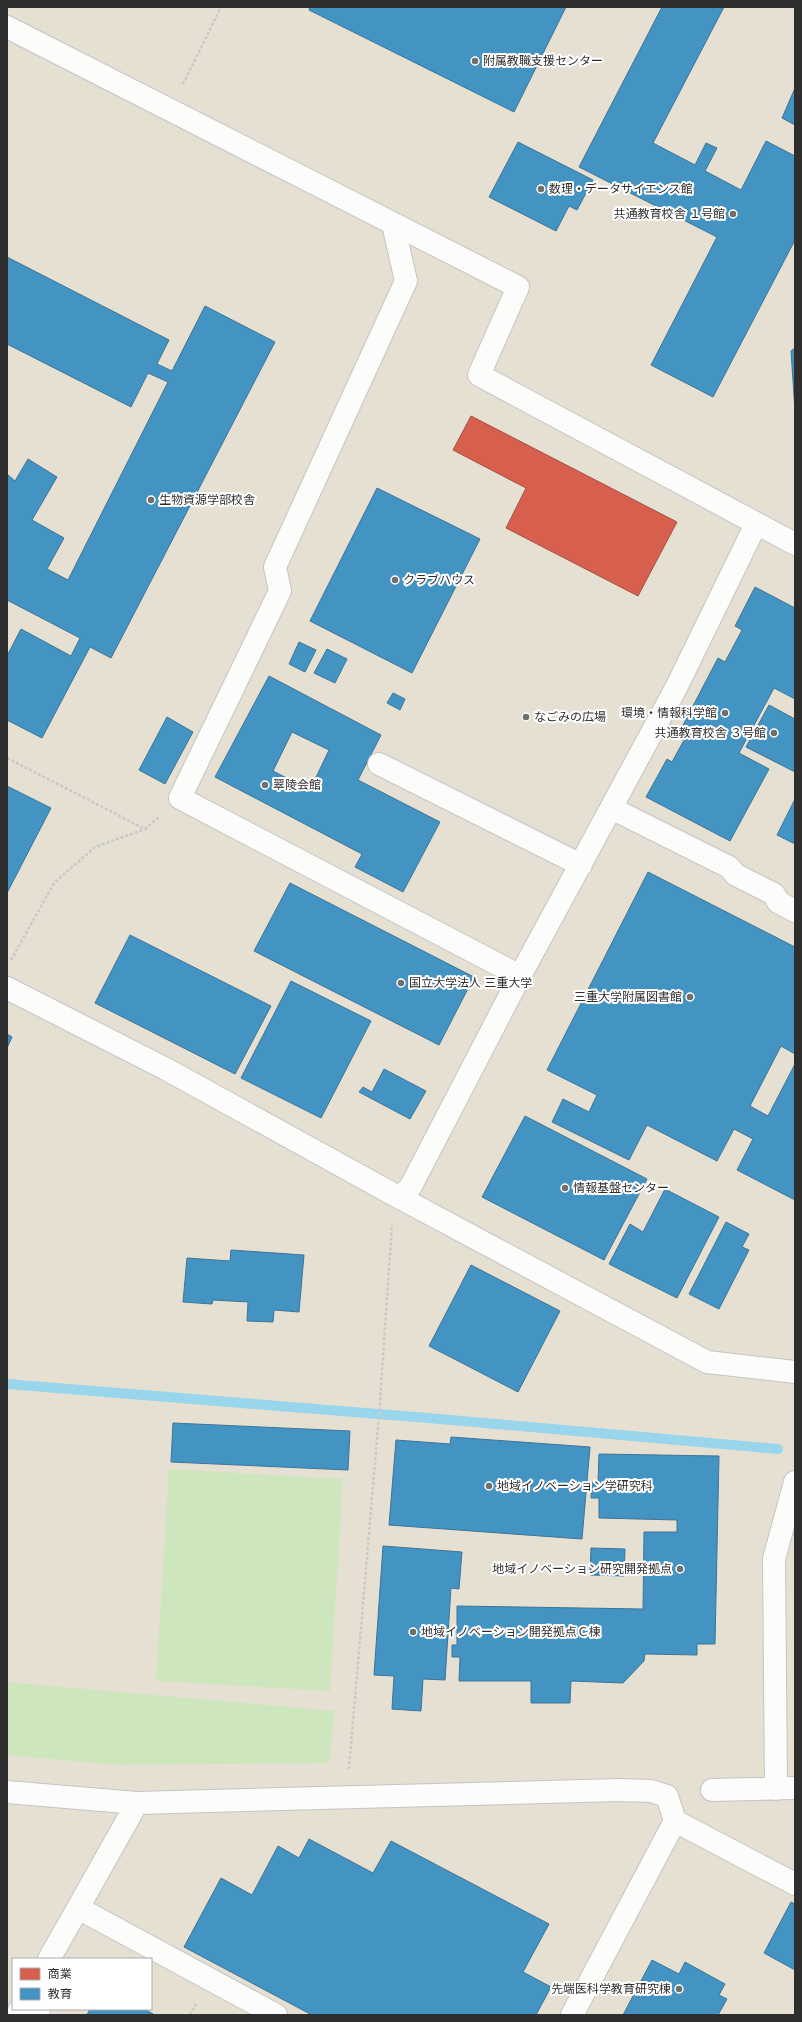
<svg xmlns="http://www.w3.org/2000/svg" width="802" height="2022" viewBox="0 0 802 2022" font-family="Poppins,'Noto Sans JP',sans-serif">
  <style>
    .education { fill: #e6e0d3; fill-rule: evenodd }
    .green { fill: #cee6be }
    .shops { fill: #d6604d; stroke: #a45144 }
    .schools { fill: #4393c3; stroke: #3d7596; fill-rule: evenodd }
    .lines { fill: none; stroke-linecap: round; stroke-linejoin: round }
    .stream { stroke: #99d6ec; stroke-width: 10 }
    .minor-casing { stroke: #c5c4c5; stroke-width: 24 }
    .path { stroke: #c9c9c8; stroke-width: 2.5; stroke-dasharray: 3 2; stroke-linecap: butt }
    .minor { stroke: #fcfcfb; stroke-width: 22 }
    .poi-dot { fill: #706f6e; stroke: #fff; stroke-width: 1.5 }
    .labels { text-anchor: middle; stroke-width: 4; stroke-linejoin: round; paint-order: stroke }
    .poi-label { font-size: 12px; fill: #2e2e2e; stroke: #fff; text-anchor: start }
  </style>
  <rect width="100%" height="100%" fill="#ece8e4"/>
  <path class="education" d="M7,7H795V2015H7ZM13,1959H151V2009H13Z"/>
  <path class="green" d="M169,1469L343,1479L330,1691L156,1681Z
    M7,1682L335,1711L329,1763L117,1765L7,1755Z"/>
  <path class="shops" d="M471,416L677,522L638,596L506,528L526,488L453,450Z"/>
  <path class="schools" d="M310,7H566L514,112L309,10Z
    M662,7H724L653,143L695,165L706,143L717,148L705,171L741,190L766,141L795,156V240L713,397L651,365L717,237L579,167Z
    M795,88V125L782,118Z
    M518,142L593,180L577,210L569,206L556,231L489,197Z
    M7,257L169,340L157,364L172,371L205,306L275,342L111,658L90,647L42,738L7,720V656L21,629L71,656L80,638L7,600V474L15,481L28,459L57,477L32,520L64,538L47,569L68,580L168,382L148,373L131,407L7,344Z
    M795,348V411L791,351Z
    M377,488L480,539L412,673L310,621Z
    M755,587L795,608V699L774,688L739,753L769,769L730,841L646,797L667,759L672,762L689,731L682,727L718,658L725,662L742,630L735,626Z
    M299,642L316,650L305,672L289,664Z
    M327,649L347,659L335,683L314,673Z
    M269,676L381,735L358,780L440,822L403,892L355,867L362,854L215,777ZM292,732L329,750L310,790L273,771Z
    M393,693L405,699L400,710L387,703Z
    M769,705L795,719V772L746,747Z
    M167,717L193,732L165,784L139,770Z
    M7,786L51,808L7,893Z
    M795,799V844L777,835Z
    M648,872L795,947V1054L781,1046L750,1106L768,1116L795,1064V1200L737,1170L753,1139L734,1129L717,1161L647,1125L629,1160L552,1122L563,1099L589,1112L597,1095L547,1070Z
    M290,883L474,977L439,1045L254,951Z
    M130,935L271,1006L235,1074L95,1003Z
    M291,981L371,1021L321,1118L241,1078Z
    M7,1034L12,1037L7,1048Z
    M384,1069L426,1091L410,1119L359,1092L363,1087L372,1092Z
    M525,1116L647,1179L604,1260L482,1197Z
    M665,1189L719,1217L677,1298L609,1264L630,1224L643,1232Z
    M726,1222L749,1234L742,1247L749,1250L719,1309L689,1294Z
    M231,1250L304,1255L299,1312L274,1310L273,1322L247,1321L248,1302L213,1300L212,1304L183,1302L187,1258L230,1261Z
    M471,1265L560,1311L518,1392L429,1346Z
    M173,1423L350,1431L348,1470L171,1462Z
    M451,1437L590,1447L582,1539L389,1525L396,1440L450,1444Z
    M599,1454L719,1456L715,1644H697V1655L645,1654L644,1661L623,1683L571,1681L570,1703H531V1681H459L460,1657H452V1645H457V1606L643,1609L644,1532H677V1520L599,1518V1498H591L592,1482H598Z
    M383,1546L462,1552L459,1589L451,1588L445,1680L423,1679L421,1711L392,1709L394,1676L374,1675Z
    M591,1548L625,1549L624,1576L590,1575Z
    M309,1839L373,1873L391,1841L549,1924L523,1972L551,1987L536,2015H312L184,1947L221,1878L252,1895L278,1846L299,1858Z
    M791,1902L795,1904V1970L764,1953Z
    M652,1960L679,1974L685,1962L725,1984L719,1995L727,1999L718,2015H623Z
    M90,2009H144L155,2015H87Z"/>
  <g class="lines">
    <path class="stream" d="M7,1384L428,1418L778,1449"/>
    <g class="minor-casing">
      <path id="minor" d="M7,27L518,287L479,375L795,544
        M393,224L406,281L275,567L280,591L180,798L520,976
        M379,764L581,865
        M611,808L729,867L736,875L774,894L778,902L795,911
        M7,988L166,1069L391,1193L707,1362L795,1372
        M400,1198L411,1186L520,976L676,688L756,524
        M776,1789L774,1559L795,1482
        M712,1790L795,1788
        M7,1792L137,1803L619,1790L651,1791L667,1796L675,1821L572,2015
        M137,1803L78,1908L276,2015
        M675,1821L795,1884
        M49,1959L78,1908
        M37,2009L39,2015
        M17,2015L20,2009"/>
    </g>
    <path class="path" d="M183,84L221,7
      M7,758L145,829L159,817
      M11,960L54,883L95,847L145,829
      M349,1769L379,1415L392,1225
      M190,2015L196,2004"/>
    <use href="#minor" class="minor"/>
  </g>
  <g class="poi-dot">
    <circle cx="475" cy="61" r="4"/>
    <circle cx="541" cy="189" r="4"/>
    <circle cx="733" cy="214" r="4"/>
    <circle cx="151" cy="500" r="4"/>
    <circle cx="395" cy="580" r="4"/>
    <circle cx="725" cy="713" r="4"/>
    <circle cx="526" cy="717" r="4"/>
    <circle cx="774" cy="733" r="4"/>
    <circle cx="265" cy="785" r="4"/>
    <circle cx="401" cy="983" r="4"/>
    <circle cx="690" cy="997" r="4"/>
    <circle cx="565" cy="1188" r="4"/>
    <circle cx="489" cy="1486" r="4"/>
    <circle cx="680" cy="1569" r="4"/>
    <circle cx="413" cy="1632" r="4"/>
    <circle cx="679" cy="1989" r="4"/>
  </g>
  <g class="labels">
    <g class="poi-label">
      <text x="483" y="65">附属教職支援センター</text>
      <text x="549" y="193">数理・データサイエンス館</text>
      <text x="725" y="218" text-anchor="end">共通教育校舎 １号館</text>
      <text x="159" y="504">生物資源学部校舎</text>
      <text x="403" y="584">クラブハウス</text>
      <text x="717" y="717" text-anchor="end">環境・情報科学館</text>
      <text x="534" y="721">なごみの広場</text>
      <text x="766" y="737" text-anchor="end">共通教育校舎 ３号館</text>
      <text x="273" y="789">翠陵会館</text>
      <text x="409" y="987">国立大学法人 三重大学</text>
      <text x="682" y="1001" text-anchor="end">三重大学附属図書館</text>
      <text x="573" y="1192">情報基盤センター</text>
      <text x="497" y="1490">地域イノベーション学研究科</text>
      <text x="672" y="1573" text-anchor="end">地域イノベーション研究開発拠点</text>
      <text x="421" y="1636">地域イノベーション開発拠点Ｃ棟</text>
      <text x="671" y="1993" text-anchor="end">先端医科学教育研究棟</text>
    </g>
  </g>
  <rect width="802" height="2022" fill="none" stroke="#2e2e2e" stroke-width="16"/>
  <rect x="12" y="1958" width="140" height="52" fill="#ffffff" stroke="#ababab"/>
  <rect x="20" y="1968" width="20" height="12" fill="#d6604d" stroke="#ababab"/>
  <text x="48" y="1978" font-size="12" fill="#2e2e2e">商業</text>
  <rect x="20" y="1988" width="20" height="12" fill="#4393c3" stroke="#ababab"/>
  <text x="48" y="1998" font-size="12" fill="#2e2e2e">教育</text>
</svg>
